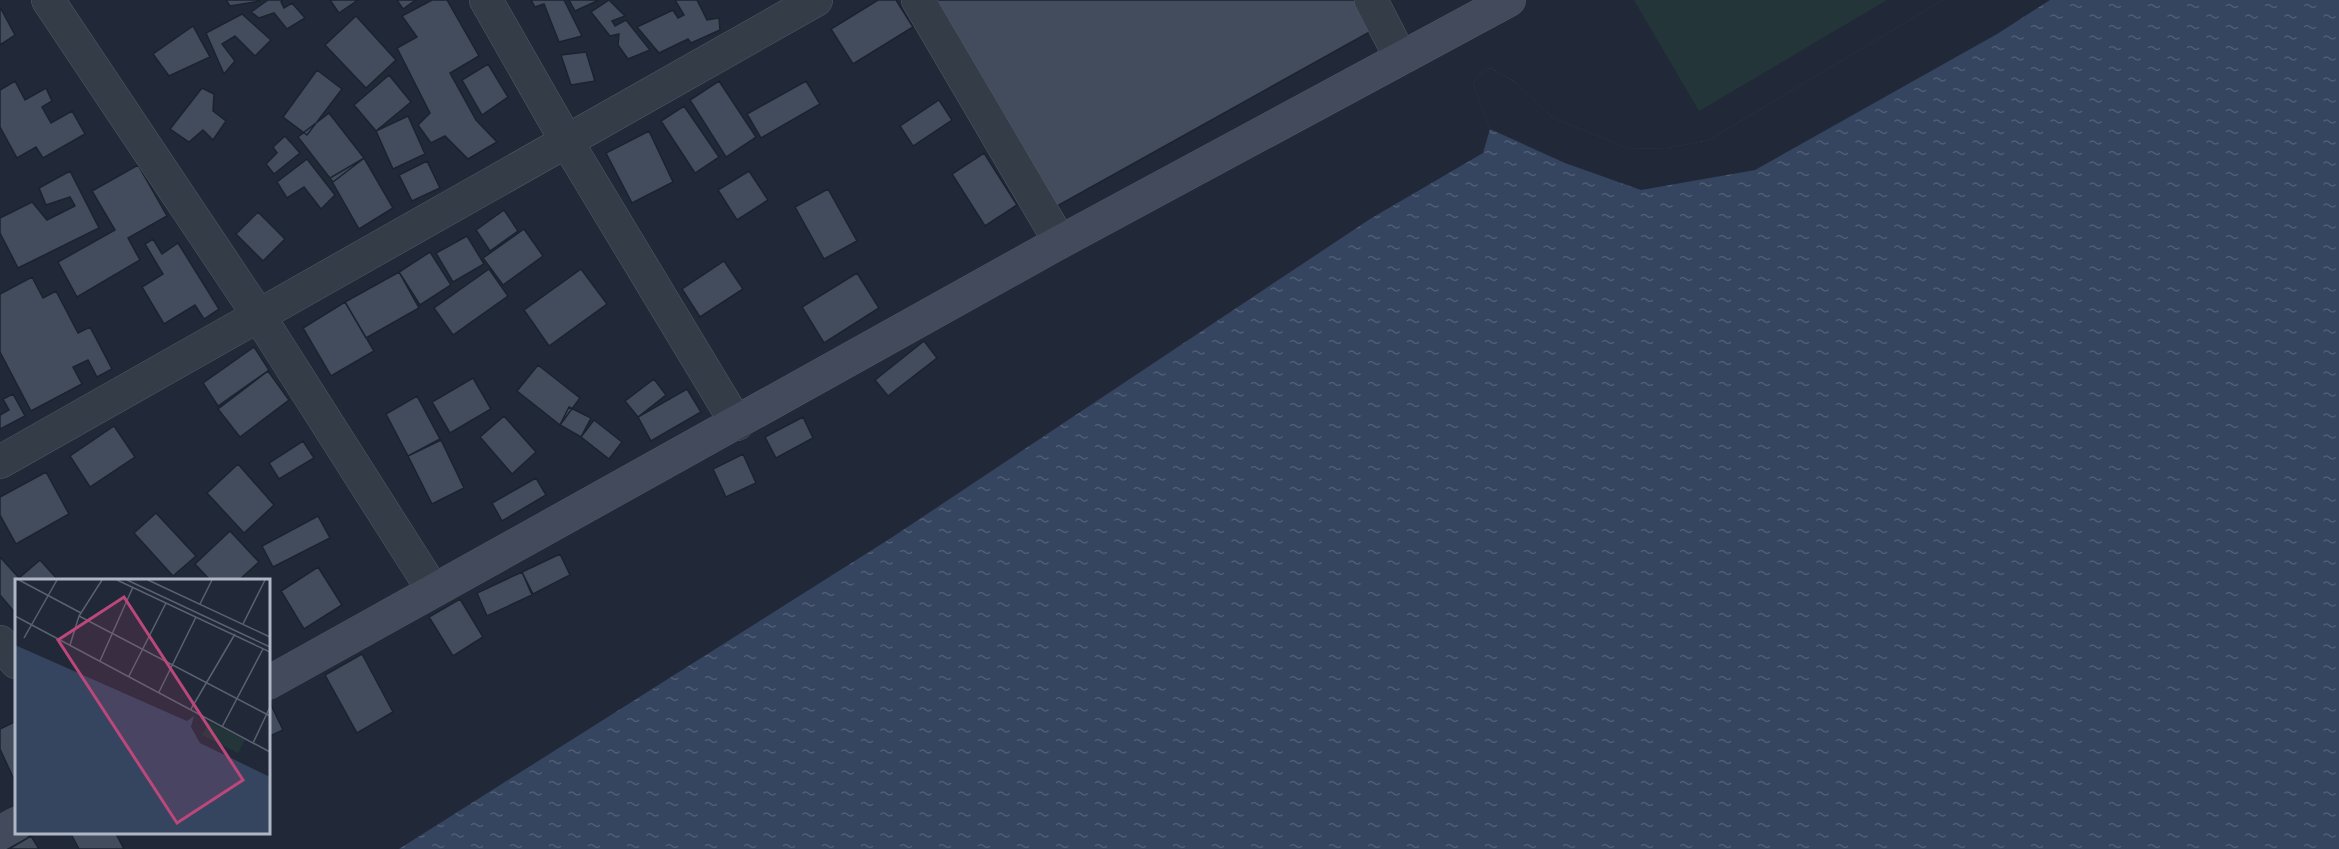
<svg xmlns="http://www.w3.org/2000/svg" width="2339" height="849" viewBox="0 0 2339 849" font-family="'Golos Text',sans-serif">
  <style>
    .pitch { fill: #233539 }
    .water { fill: url(#water-ripples) }
    .pier { fill: #212938 }
    .building { fill: #424c5d; stroke: #1c232f; stroke-width: 1.5 }
    .lines { fill: none; stroke-linecap: round; stroke-linejoin: round }
    .street-casing { stroke: #525966; stroke-width: 34 }
    .secondary-casing { stroke: #525966; stroke-width: 34 }
    .street { stroke: #343c48; stroke-width: 33 }
    .secondary { stroke: #424a5b; stroke-width: 33 }
    .inset-road { fill: none; stroke: #5a6170; stroke-width: 1.5 }
    .view { fill: #bc477b; fill-opacity: 0.15; stroke: #bc477b; stroke-width: 3 }
    .inset-edge { fill: none; stroke: #afb6c5; stroke-width: 3 }
  </style>
  <defs>
    <pattern id="water-ripples" width="26" height="14" patternUnits="userSpaceOnUse" patternTransform="scale(1.5)"><rect width="26" height="14" fill="#35445f"/><path d="M2 4q2-2 4 0t4 0M15 11q2-2 4 0t4 0" fill="none" stroke="#505d74"/></pattern>
  </defs>
  <rect width="100%" height="100%" fill="#212938"/>
  <path class="pitch" d="M1634,0H1887L1699,111Z"/>
  <path class="water" d="M1943,0H2339V849H399L891,538L1370,219L1483,153L1490,129L1473,84L1479,74L1491,68L1515,82L1553,118L1630,149L1668,148L1709,140Z"/>
  <path class="pier" d="M1943,0H2050L1997,34L1755,170L1641,190L1565,163L1490,129L1473,84L1479,74L1491,68L1515,82L1553,118L1630,149L1668,148L1709,140Z"/>
  <path class="building" d="M226,0H259L260,1L230,6Z
    M268,0H283L281,2L284,8L292,3L305,18L287,29L274,13L259,18L251,12Z
    M330,0H358L339,13Z
    M397,0H416L403,9Z
    M432,0H447L479,56L450,73L476,120L497,142L468,159L445,136L431,143L418,125L430,113L397,48L417,37L402,16Z
    M531,0H564L582,36L559,42L544,4L535,7Z
    M569,0H599L575,11Z
    M609,0L625,16L612,21L615,26L626,20L650,50L628,59L618,45L619,34L610,36L591,12Z
    M675,0H697L707,20L719,18L720,30L691,43L688,39L659,53L637,27L673,10L678,18L684,15Z
    M878,0H896L913,27L853,64L831,29Z
    M934,0H1359L1375,29L1050,210Z
    M0,7L15,35L0,45Z
    M242,14L271,40L255,56L235,36L222,44L235,61L224,74L206,33Z
    M356,16L396,60L366,88L325,45Z
    M193,26L210,57L169,76L153,54Z
    M586,52L595,81L571,85L561,55Z
    M488,64L508,97L482,115L462,80Z
    M317,70L342,89L307,135L283,117Z
    M389,75L411,102L376,131L354,105Z
    M15,81L25,100L46,88L52,101L42,107L51,123L72,111L85,134L43,158L36,147L17,158L0,127V90Z
    M719,81L756,137L726,157L690,100Z
    M806,81L820,104L761,138L747,114Z
    M202,88L214,94L213,111L226,121L213,140L203,130L189,142L170,129Z
    M939,100L952,120L913,146L900,126Z
    M684,106L719,157L695,173L661,121Z
    M329,113L364,158L333,182L298,137Z
    M408,116L425,154L393,169L376,131Z
    M649,131L673,182L632,203L606,153Z
    M285,136L300,153L274,174L266,164L277,153L273,147Z
    M984,153L1017,205L985,226L952,174Z
    M364,158L393,208L359,229L330,178Z
    M307,159L335,195L321,209L304,187L287,198L277,182Z
    M427,161L440,188L412,201L399,175Z
    M138,165L167,216L128,238L140,260L77,297L58,262L115,230L92,191Z
    M70,171L99,228L18,268L0,233V218L32,202L47,220L75,206L70,197L46,205L39,188Z
    M749,171L768,200L737,220L718,190Z
    M828,189L857,241L824,259L795,207Z
    M504,210L518,231L490,251L476,230Z
    M258,212L285,239L263,261L236,234Z
    M524,229L543,256L503,285L483,258Z
    M467,236L484,264L453,282L436,253Z
    M153,239L162,254L178,243L219,309L204,319L195,305L164,324L142,287L163,274L145,244Z
    M430,252L451,285L420,305L399,272Z
    M724,261L743,289L700,317L682,289Z
    M489,269L508,296L453,335L434,308Z
    M581,269L607,304L549,346L524,310Z
    M399,272L419,308L366,338L345,302Z
    M857,273L879,308L824,343L802,307Z
    M32,277L43,298L56,291L78,333L90,327L112,369L97,377L88,360L73,367L82,384L31,411L0,352V294Z
    M345,302L374,351L331,376L303,328Z
    M924,341L937,358L888,396L875,380Z
    M254,347L269,370L218,406L203,383Z
    M538,365L580,398L560,425L517,391Z
    M268,371L289,400L240,437L218,409Z
    M473,378L491,409L450,433L432,402Z
    M654,379L666,395L638,417L625,401Z
    M687,389L701,412L651,441L638,417Z
    M13,394L25,416L0,429V415L9,410L3,399Z
    M417,396L440,439L408,456L386,414Z
    M569,407L591,418L581,437L560,425Z
    M504,416L536,452L512,474L480,437Z
    M803,417L813,438L776,458L765,437Z
    M594,420L622,442L609,459L581,437Z
    M114,426L135,457L90,487L70,456Z
    M441,440L464,488L432,504L408,456Z
    M303,441L314,458L279,479L269,463Z
    M743,454L756,483L726,497L713,469Z
    M238,464L274,505L244,533L207,493Z
    M46,472L69,514L16,544L0,515V497Z
    M536,478L546,495L502,521L492,503Z
    M156,513L196,556L173,576L134,533Z
    M318,516L330,538L273,567L262,546Z
    M230,531L259,562L239,580H210L195,564Z
    M560,554L570,575L533,594L522,572Z
    M0,557L19,578L40,560L58,580H16V614L0,595Z
    M318,567L342,605L304,629L281,591Z
    M522,572L532,595L487,616L477,593Z
    M460,599L483,637L453,656L429,617Z
    M362,654L393,712L357,733L325,675Z
    M271,705L283,730L268,737V707Z
    M16,721V784L0,749V729Z
    M70,832H115L124,849H79Z
    M31,836L39,849H9Z"/>
  <g class="lines">
    <g class="street-casing">
      <path id="street" d="M48,0L259,316L433,590
        M486,0L567,142L737,424
        M918,0L1060,242
        M1371,0L1401,58
        M0,462L816,0
        M0,642L16,662"/>
    </g>
    <g class="secondary-casing">
      <path id="secondary" d="M268,683L1060,242L1509,0
        M0,833L16,824"/>
    </g>
    <use href="#street" class="street"/>
    <use href="#secondary" class="secondary"/>
  </g>
  <g transform="translate(15 579)">
    <rect width="255" height="255" fill="#212938"/>
    <path d="M194,143L230,161L223,174L187,156Z" fill="#233539"/>
    <path d="M0,66L172,142L179,137L185,159L255,192V254H0Z" fill="#35445f"/>
    <path d="M179,137L185,158L255,192V198L185,164L176,148Z" fill="#212938"/>
    <path class="inset-road" d="M4,1L66,34M102,1L255,73M112,1L255,68M133,1L255,58M185,25L197,1M0,37L255,173M64,37L255,137M228,45L250,1M9,59L42,1M55,66L64,37L87,1M85,82L118,8M114,97L151,24M144,113L181,38M176,130L220,55M207,148L248,70M238,164L255,128"/>
    <path class="view" d="M109,18L228,201L162,244L43,61Z"/>
    <rect width="255" height="255" class="inset-edge"/>
  </g>
</svg>
